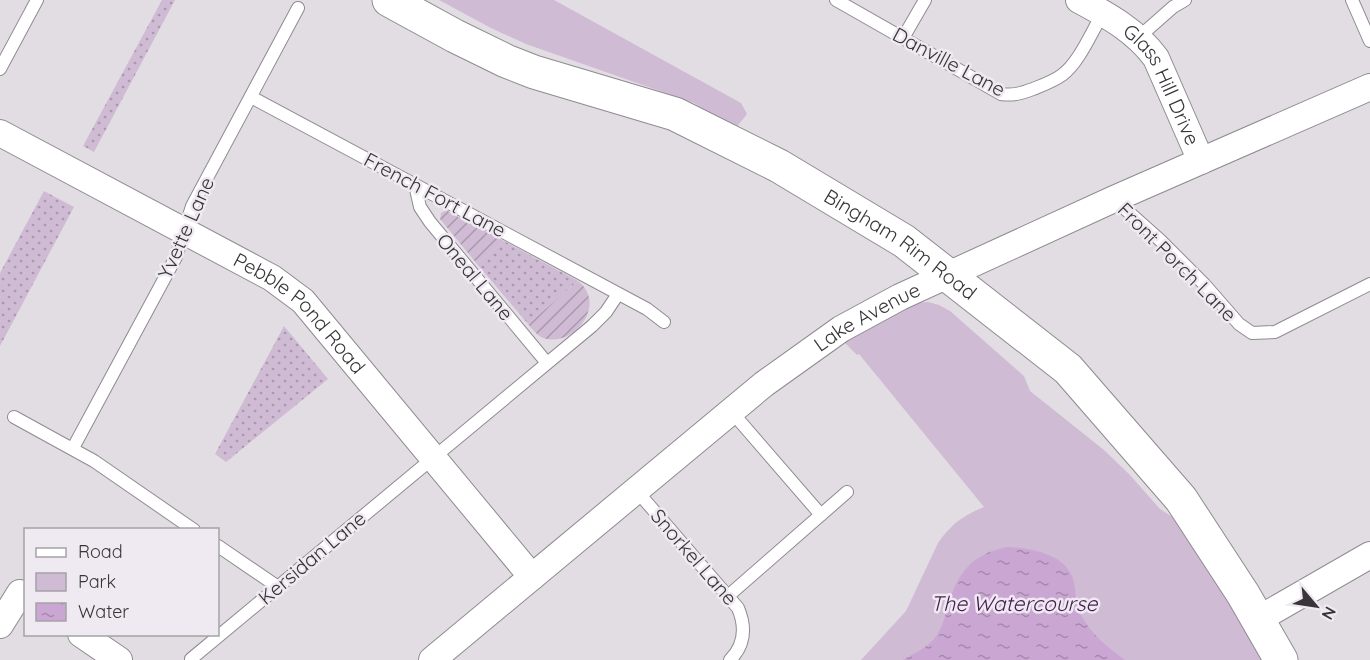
<svg xmlns="http://www.w3.org/2000/svg" width="1370" height="660" viewBox="0 0 1370 660" font-family="Quicksand,sans-serif">
  <style>
    .grass { fill: url(#grass-dots) }
    .park { fill: #d0bbd5 }
    .garden { fill: url(#garden-furrows) }
    .water { fill: url(#water-ripples) }
    .lines { fill: none; stroke-linecap: round; stroke-linejoin: round }
    .lane-casing { stroke: #8f8b91; stroke-width: 14 }
    .street-casing { stroke: #8f8b91; stroke-width: 28 }
    .secondary-casing { stroke: #8f8b91; stroke-width: 35 }
    .lane { stroke: #fff; stroke-width: 12 }
    .street { stroke: #fff; stroke-width: 26 }
    .secondary { stroke: #fff; stroke-width: 33 }
    .labels { text-anchor: middle; stroke-width: 5; stroke-linejoin: round; paint-order: stroke }
    .street-label { font-size: 20px; fill: #373538; stroke: #efeaf1 }
    .water-label { font-size: 21px; font-style: italic; fill: #441a4f; stroke: #efeaf1 }
  </style>
  <defs>
    <pattern id="grass-dots" width="8" height="8" patternUnits="userSpaceOnUse" patternTransform="scale(1.5)"><rect width="8" height="8" fill="#d0bbd5"/><path d="M2 2h.1M6 6h.1" fill="none" stroke="#aa99ae" stroke-width="1.8" stroke-linecap="round"/></pattern>
    <pattern id="garden-furrows" width="10" height="10" patternUnits="userSpaceOnUse" patternTransform="scale(1.5)"><rect width="10" height="10" fill="#d0bbd5"/><path d="M-1 1l2-2M0 10L10 0M9 11l2-2" fill="none" stroke="#aa99ae"/></pattern>
    <pattern id="water-ripples" width="26" height="14" patternUnits="userSpaceOnUse" patternTransform="scale(1.5)"><rect width="26" height="14" fill="#caa7d3"/><path d="M2 4q2-2 4 0t4 0M15 11q2-2 4 0t4 0" fill="none" stroke="#a589ac"/></pattern>
  </defs>
  <rect width="100%" height="100%" fill="#e2dde3"/>
  <path class="grass" d="M162,0H175L94,152L83,146Z
    M44,191L74,207L0,346V273Z
    M504,241L578,281L528,324L477,264Z
    M284,326L328,379L226,462L215,454Z"/>
  <path class="park" d="M439,0H554L741,103L747,114L735,129L694,103L526,44L491,28Z
    M928,302L939,305L950,311L1024,376L1030,391L1104,450L1129,474L1160,509L1177,520L1265,660H861L906,611L938,543C951,524 964,515 984,507L859,354L857,355L842,340L916,303Z"/>
  <path class="garden" d="M447,210L449,212L504,241L477,264L440,219L441,213Z
    M578,281C609,305 571,351 541,337C536,334 532,329 528,324Z"/>
  <path class="water" d="M1007,547C1029,548 1062,553 1072,576C1077,588 1074,601 1080,613C1090,633 1107,647 1125,660H903C914,653 925,649 934,639C942,629 945,617 948,605C958,572 972,554 1007,547Z"/>
  <g class="lines">
    <g class="lane-casing">
      <path id="lane" d="M836,0L1001,94C1013,96 1022,93 1033,89C1043,85 1054,81 1062,75C1079,63 1092,31 1103,13
        M1352,0L1370,41
        M1139,37L1173,7L1185,0
        M903,38L925,0
        M0,69L37,0
        M251,97L647,309L664,322
        M415,185L420,207L430,222L547,363
        M1114,199L1161,241L1205,285L1239,324L1252,333L1275,332L1370,284
        M731,411L821,515
        M14,417L94,461L194,530
        M73,448L176,257L192,206L298,8
        M636,490L738,608C746,627 745,645 730,660
        M218,546L278,587
        M728,596L847,492
        M191,659L592,326L606,312L618,294"/>
    </g>
    <g class="street-casing">
      <g id="street">
        <path id="s1" d="M1079,0C1109,16 1136,31 1156,58L1201,161"/>
        <path id="s2" d="M0,133L272,278L303,301L532,577"/>
        <path d="M1257,620L1370,555"/>
        <path d="M0,625L20,593"/>
        <path d="M81,634L119,660"/>
        <path id="s3" d="M432,660L764,384L841,329L900,297L1114,199L1370,87"/>
      </g>
    </g>
    <g class="secondary-casing">
      <g id="secondary">
        <path id="s4" d="M389,0L455,36L506,61L534,72L675,114L779,166L904,241L1068,369L1181,499L1243,594L1281,660"/>
      </g>
    </g>
    <use href="#lane" class="lane"/>
    <use href="#street" class="street"/>
    <use href="#secondary" class="secondary"/>
  </g>
  <g class="labels">
    <g class="street-label">
      <text transform="translate(949 62) rotate(28)" y="7">Danville Lane</text>
      <text dy="7" stroke="none"><textPath href="#s1" startOffset="123">Glass Hill Drive</textPath></text>
      <text transform="translate(435 195) rotate(28)" y="7">French Fort Lane</text>
      <text transform="translate(186 228) rotate(-66)" y="7">Yvette Lane</text>
      <text dy="7" stroke="none"><textPath href="#s4" startOffset="570">Bingham Rim Road</textPath></text>
      <text transform="translate(1177 262) rotate(45)" y="7">Front Porch Lane</text>
      <text transform="translate(475 277) rotate(50)" y="7">Oneal Lane</text>
      <text dy="7" stroke="none"><textPath href="#s2" startOffset="352">Pebble Pond Road</textPath></text>
      <text dy="7" stroke="none"><textPath href="#s3" startOffset="555">Lake Avenue</textPath></text>
      <text transform="translate(694 557) rotate(49)" y="7">Snorkel Lane</text>
      <text transform="translate(312 558) rotate(-40)" y="7">Kersidan Lane</text>
    </g>
    <g class="water-label">
      <text x="1014" y="611">The Watercourse</text>
    </g>
  </g>
  <rect x="24" y="528" width="195" height="108" fill="#efeaf1" stroke="#a5a2a7" stroke-width="1.5"/>
  <rect x="36" y="548" width="30" height="9" fill="#ffffff" stroke="#a5a2a7" stroke-width="1.5"/>
  <text x="78" y="558" font-size="18" fill="#373538">Road</text>
  <rect x="36" y="573" width="30" height="18" fill="#d0bbd5" stroke="#a5a2a7" stroke-width="1.5"/>
  <text x="78" y="588" font-size="18" fill="#373538">Park</text>
  <rect x="36" y="603" width="30" height="18" fill="url(#water-ripples)" stroke="#a5a2a7" stroke-width="1.5"/>
  <text x="78" y="618" font-size="18" fill="#373538">Water</text>
  <g transform="translate(1316 606) rotate(119)" stroke="#efeaf1" stroke-width="4.5" paint-order="stroke">
  <path d="M0-4.5L10 22L0 15L-10 22Z" fill="#373538"/>
  <text y="-9" font-size="16" font-weight="bold" text-anchor="middle" fill="#373538">N</text>
  </g>
</svg>
